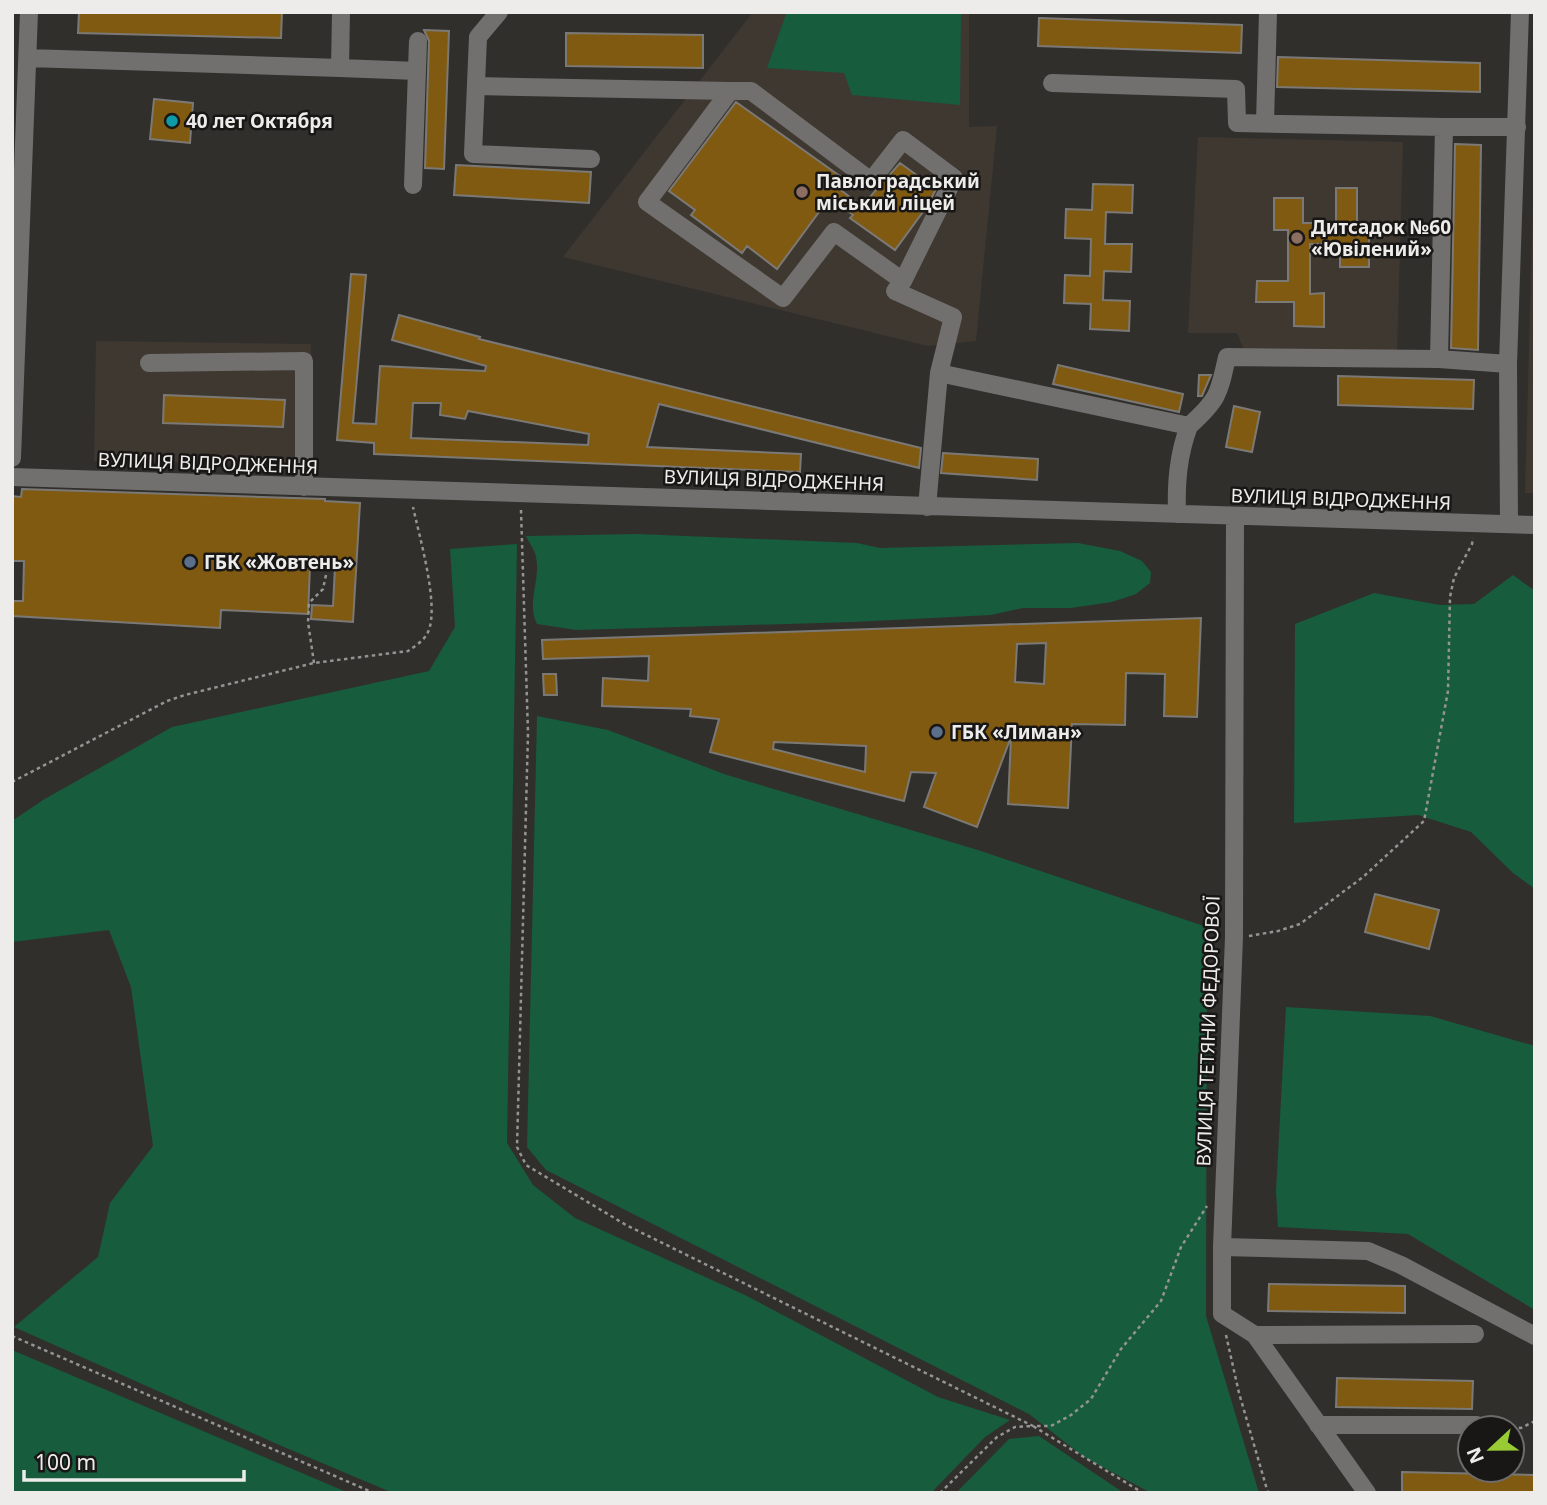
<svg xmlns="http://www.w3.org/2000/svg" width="1547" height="1505" viewBox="0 0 1547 1505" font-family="'Noto Sans',sans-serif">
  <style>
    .built { fill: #3e3831 }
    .green { fill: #175c3c }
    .building { fill: #815a12; stroke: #7b7976; stroke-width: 2; fill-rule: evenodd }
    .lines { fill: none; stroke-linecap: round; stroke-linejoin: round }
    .path { stroke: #969492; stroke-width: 2.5; stroke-dasharray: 3.5 3.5; stroke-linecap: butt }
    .minor { stroke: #71706f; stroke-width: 18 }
    .culture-dot { fill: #0f9aa8; stroke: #181716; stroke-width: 2.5 }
    .education-dot { fill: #8d6e63; stroke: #181716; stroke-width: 2.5 }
    .service-dot { fill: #5c6f8a; stroke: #181716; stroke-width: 2.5 }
    .labels { text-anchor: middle; stroke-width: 5; stroke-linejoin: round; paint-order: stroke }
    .poi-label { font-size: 19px; font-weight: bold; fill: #edecea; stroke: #181716; text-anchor: start }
    .street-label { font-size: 19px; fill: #edecea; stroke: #181716 }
  </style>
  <rect width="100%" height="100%" fill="#312f2c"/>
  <path class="built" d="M753,12H969V127L997,126L976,341L928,346L563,257Z
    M1535,133V493H1525Z
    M1198,137L1403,142L1397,353L1245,352L1237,333H1188Z
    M96,341L311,344L310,464L94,461Z"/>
  <path class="green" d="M788,12H961L960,105L852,95L844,73L767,68L786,14Z
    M638,534L857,543L880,548L1078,543L1120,551L1142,561L1151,572L1150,583L1136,594L1112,602L1071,608H1023L991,615L853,622L576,630L537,624C526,602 541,580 536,557C535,550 529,543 526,536Z
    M517,544L507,1143L533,1185L575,1218L745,1295L938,1397L1010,1420L985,1437L931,1493H393L277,1444L14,1327L98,1257L110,1203L153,1146L131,987L109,930L12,942V821L43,800L172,727L429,671L455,627L450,549Z
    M1513,575L1535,591V889L1513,873L1471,832L1418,815L1294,823L1295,624L1374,593L1440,605L1474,604Z
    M537,716L608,730L727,775L978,850L1207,927L1206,1316L1259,1493H1151L1084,1457L1029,1414L546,1170L527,1147Z
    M1286,1007L1430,1016L1535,1046V1310L1408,1234L1278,1227L1276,1191Z
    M12,1350L349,1493H12Z
    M1039,1436L1124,1493H956L1009,1439Z"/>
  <path class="building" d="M79,12H282L281,38L78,33Z
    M1039,18L1242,25L1241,53L1038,46Z
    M424,30L449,31L444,169L425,168L429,41Z
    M566,33L703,35V68L566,66Z
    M1278,57L1480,63V92L1277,87Z
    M154,99L193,103L190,143L150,139Z
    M736,102L844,179L838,188L862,206L900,163L936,189L928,205L895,250L850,218L853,215L833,200L825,211L822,208L777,269L747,246L742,253L691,215L695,210L669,191Z
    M1455,144L1481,145L1478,350L1451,348Z
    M456,165L591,172L589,203L454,195Z
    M1093,184L1133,185L1132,213L1106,212L1105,244H1132L1131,272L1104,271L1103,300L1130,301L1129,331L1090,329L1091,304L1064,303L1065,275L1090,276L1091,239L1065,238L1066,209L1092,210Z
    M1336,188H1357V235H1369V267H1340V244H1310V294L1324,293V327L1294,326V302H1256L1257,281H1288V230H1274V198H1303V223H1336Z
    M351,274L366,275L353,423L376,424L380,366L485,371L486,366L392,340L399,315L480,337L479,339L921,448L919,468L659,404L647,447L801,454L800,472L374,454V443L337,440ZM413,403H441L440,415L465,419L468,411L589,434L588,445L411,438Z
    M1058,365L1183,394L1179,412L1053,384Z
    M1199,375H1211L1202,396H1198Z
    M1338,376L1474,380L1473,409L1338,405Z
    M164,395L285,400L283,427L163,423Z
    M1234,406L1260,412L1252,452L1226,447Z
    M943,453L1038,459L1037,480L941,473Z
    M22,489L325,499V501L360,503L353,622L311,619L312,605L333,606L335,567L310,566L308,614L221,610L220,628L12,616V601H23L24,561H12V496L21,497Z
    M1201,618L1197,717L1164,716L1165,674L1126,673L1125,725L1072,724L1068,808L1008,804L1011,737L977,827L924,807L936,773L911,772L904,801L710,752L719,719L690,716L691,709L602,706L603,678L648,681L649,656L543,659L542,640ZM1046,643L1044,684L1015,682L1017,644ZM774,742L866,746L865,772L773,749Z
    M543,674H556L557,695H544Z
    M1375,894L1439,910L1429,949L1365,932Z
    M1269,1284L1405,1286V1313L1268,1311Z
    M1337,1378L1473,1381L1472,1409L1336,1407Z
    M1402,1472L1535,1475V1493H1402Z"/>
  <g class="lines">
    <path class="path" d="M521,510L528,733L517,1147L526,1165L626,1225L1033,1426H1051L1071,1415L1091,1399L1121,1349L1161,1301L1181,1247L1207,1206
      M314,663L308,622L309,603L323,589L326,575
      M12,782L167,701L185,695L314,663L408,651C415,646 424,641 428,632C440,607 419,535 413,507
      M1249,936L1278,931L1300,924L1363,877L1424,821L1448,691L1450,597L1454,578L1472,544L1473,538
      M1226,1335L1239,1393L1268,1493
      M12,1336L374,1493
      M1491,1426L1521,1428L1535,1421
      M940,1493L997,1437L1015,1427L1033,1426L1143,1493"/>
    <path class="minor" d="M341,12L340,68L417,71
      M499,12L478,37L473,154L591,159
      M28,58L340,68
      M1052,83L1236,89L1237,123L1444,127
      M476,86L730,91
      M1265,123L1268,12
      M413,185L418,41
      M903,281L834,232L783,298L647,202L730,91H751L871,181L903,140L954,178L903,281L895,291L953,317L939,373L927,507
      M1439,359L1444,127H1517
      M149,363L304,361V487
      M939,373L1189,426C1178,455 1176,483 1177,514
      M1189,426C1218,400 1219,394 1227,357L1439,359L1508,364
      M12,458L29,12
      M12,477L1535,525
      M1235,516L1234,937L1222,1247V1314L1255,1335L1367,1493
      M1509,524L1508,364L1520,12
      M1222,1247L1368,1251L1401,1265L1535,1336
      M1255,1335L1475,1334
      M1318,1425H1477"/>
  </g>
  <circle class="culture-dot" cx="172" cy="121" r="7"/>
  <g class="education-dot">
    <circle cx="802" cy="192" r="7"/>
    <circle cx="1297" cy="238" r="7"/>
  </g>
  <g class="service-dot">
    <circle cx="190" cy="562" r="7"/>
    <circle cx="937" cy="732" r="7"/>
  </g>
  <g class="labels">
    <g class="poi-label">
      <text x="186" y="128">40 лет Октября</text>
      <text x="816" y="188">Павлоградський<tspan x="816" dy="22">міський ліцей</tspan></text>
      <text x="1311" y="234">Дитсадок №60<tspan x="1311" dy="22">«Ювілений»</tspan></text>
      <text x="204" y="569">ГБК «Жовтень»</text>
      <text x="951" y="739">ГБК «Лиман»</text>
    </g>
    <g class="street-label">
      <text transform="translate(208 463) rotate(2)" y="7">ВУЛИЦЯ ВІДРОДЖЕННЯ</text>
      <text transform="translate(774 480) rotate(2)" y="7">ВУЛИЦЯ ВІДРОДЖЕННЯ</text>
      <text transform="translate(1341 499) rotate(2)" y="7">ВУЛИЦЯ ВІДРОДЖЕННЯ</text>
      <text transform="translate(1208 1031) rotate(-88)" y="7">ВУЛИЦЯ ТЕТЯНИ ФЕДОРОВОЇ</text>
    </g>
  </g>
  <rect width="1547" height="1505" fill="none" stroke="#edecea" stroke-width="28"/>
  <g transform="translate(1491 1449) rotate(248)"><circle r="33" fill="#181716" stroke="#6d6c6b" stroke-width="2"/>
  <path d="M0-5L12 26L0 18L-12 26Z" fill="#99cb35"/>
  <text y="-10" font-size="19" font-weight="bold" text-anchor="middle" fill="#edecea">N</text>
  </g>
  <path d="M24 1470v10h220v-10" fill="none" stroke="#edecea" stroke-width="3.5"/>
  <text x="35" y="1470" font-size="21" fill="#edecea" stroke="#181716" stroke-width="5" paint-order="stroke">100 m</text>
</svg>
